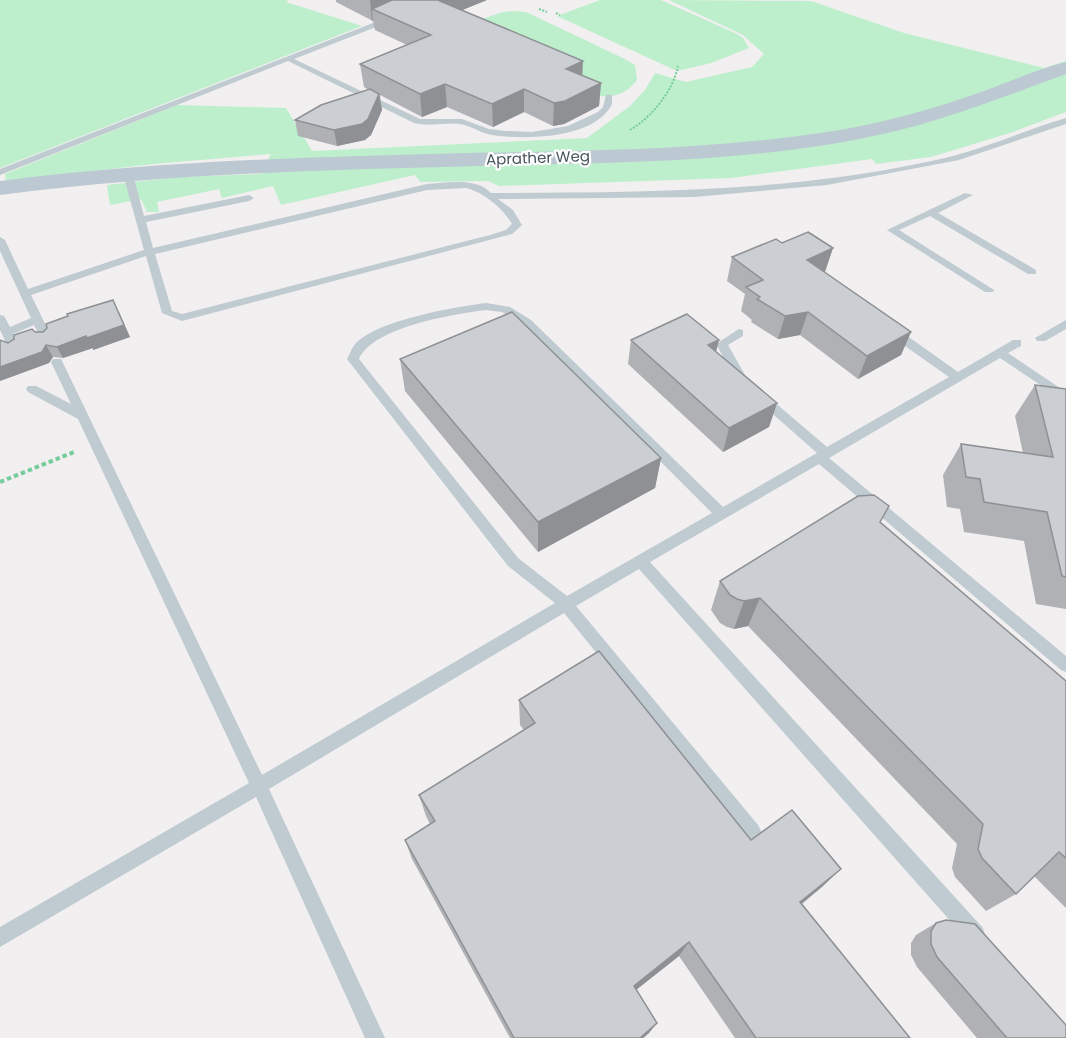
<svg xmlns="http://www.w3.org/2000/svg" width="1066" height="1038" viewBox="0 0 1066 1038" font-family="Poppins,sans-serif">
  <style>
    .green { fill: #bdefcc }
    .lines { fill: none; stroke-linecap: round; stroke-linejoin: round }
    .path-far1 { stroke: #76cc9b; stroke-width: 2; stroke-dasharray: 2 1.5; stroke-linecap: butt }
    .path { stroke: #76cc9b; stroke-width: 4; stroke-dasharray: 4.5 3; stroke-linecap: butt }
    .lane { fill: #bfcad1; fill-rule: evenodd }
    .secondary { fill: #bcc9d2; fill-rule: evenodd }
    .wall { fill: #afb1b5 }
    .shaded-wall { fill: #8e9094 }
    .building { fill: #cbced3; stroke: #8e9094; stroke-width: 1.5 }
    .labels { text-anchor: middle; stroke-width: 4.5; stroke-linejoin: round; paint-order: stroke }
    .far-street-label { font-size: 15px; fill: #47545c; stroke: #fff }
  </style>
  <rect width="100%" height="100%" fill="#f1efef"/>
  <path class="green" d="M0,0H288L286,2L362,26L0,168Z
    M600,0H661L737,34L743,38L749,48L711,63L677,71L557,16Z
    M669,0L811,1L904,33L1044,68L1066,61V112L1013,132L931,157L876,164L872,159L731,178L499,186L488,181L420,182L415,175L281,205L273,186L222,198L219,189L157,202L159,212H147L141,199L110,205L107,185L178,177L261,174L271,154L154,164L6,181L5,174L177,105L286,108L312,151L587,138L630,106L645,90L655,73L686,82L752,67L764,54L743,35Z
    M513,11L526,12L625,59L635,65L637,80C626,94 616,97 599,96L470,23L503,12Z"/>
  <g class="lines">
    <path class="path-far1" d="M539,9L547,12
      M556,13L560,15
      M630,130C652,117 673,91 678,66"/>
    <path class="path" d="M0,482L74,452"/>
    <path class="lane" d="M391,16L395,18L394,20L294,59L420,119H462L489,129L505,131L532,132L568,126L598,112L603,107L606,95H612V104C595,139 525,140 492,135C481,133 471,126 460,124C445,122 430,127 414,123L288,61L0,175V169Z
      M1066,118V124L959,160L827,185L694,197L498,199L513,210L522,225L512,234L182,321L162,313L146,256L31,295L52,338L50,341H42L34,325L13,334L20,348L14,352L10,351L0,330V315L4,316L10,327L31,318L0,251V237L5,240L28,289L144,250L123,174L128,171L133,174L144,216L249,195L254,198L249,201L146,222L153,248L427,184C447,183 476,177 491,193C646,192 801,193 953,156C992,146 1028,129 1066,118ZM466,188C483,192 503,208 512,224L506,230L490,235L182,314L172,311L155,254L427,190Z
      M965,193L973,195L938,213L1036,270V274H1028L930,216L899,230L994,290L993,292H985L887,230Z
      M486,303L510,307L531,320L723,507L817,453L758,401L756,398L758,395H766L827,447L949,377L888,334V328H896L958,372L1013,340H1021V346L1008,353L1066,392V402L1000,358L829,458L1066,656V672L1061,670L819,464L650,562L983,928L985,935L983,942L976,944L969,942L639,569L576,606L758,825L761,831L758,837L752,840L746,837L564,613L269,789L385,1038H365L256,797L0,947V927L249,783L78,419L28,392L26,389L28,386H36L71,404L51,362L53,359H61L262,775L555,603L508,566L347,359C350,354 352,347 356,343C379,320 454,307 486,303ZM486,310L502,312L523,324L712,513L567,596L518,558L359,359C373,327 454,314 486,310Z
      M1066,320V329L1045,341H1037L1035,338Z
      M739,329L743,330V336L728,345L749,382L743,386L739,385L716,344Z"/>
    <path class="secondary" d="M1066,62V74C998,99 931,126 859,139C736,163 607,163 481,166C320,170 160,174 0,195V181C155,161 309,157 465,153C585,151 708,150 827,132C881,124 933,109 984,91C1011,81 1038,69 1066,62Z"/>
  </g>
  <path class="wall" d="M336,0H487L462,10L582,75L601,83L599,106L564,124L553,126L524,112L493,127L447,107L422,117L380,95L382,110L371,135L365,140L337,146L298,136L295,120L369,90L364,87L360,64L407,45L375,30L373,21L336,2Z
    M782,243L833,248L824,272L911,332L901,355L858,379L800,335L778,339L751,322L752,320L741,311L745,294L727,281L732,257Z
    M119,312L130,337L93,350V348L63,358L53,357L49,363L0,381V340L8,343L35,332H43Z
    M631,340L716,352L777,403L769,427L723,452L628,364Z
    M400,359L661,458L655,488L538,552L405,391Z
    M1035,385L1066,389V609L1036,604L1024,541L964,532L960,509L947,507L943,475L961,444L1023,453L1015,416Z
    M880,522L1066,681V908L1034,876L1016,894L986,911L955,877L952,868L957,844L748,626L734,629L727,627L720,623L711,610L720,581Z
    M519,700L751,840L823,886L802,904L910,1038H735L679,956L636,990L649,1033L643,1038H510L412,859L405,840L430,824L426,816L419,795L524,730L520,725Z
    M936,923L1066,1038H977L917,967L911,955V943L916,935Z"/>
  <path class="shaded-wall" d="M370,0H426L372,9L373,21H372Z
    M443,0H487L455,13L440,1Z
    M583,61L582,83L566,69Z
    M601,83L599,106L564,124L553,126L554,103Z
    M445,84L447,107L422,117L420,94Z
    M524,89V112L493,127L492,104Z
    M379,94L382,110L371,135L365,140L337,146L334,130Z
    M833,248L825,272L800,283L807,260Z
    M113,300L130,337L93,350V348L63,358L57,347Z
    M808,312L800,335L778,339L785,316Z
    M911,332L901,355L858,379L867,356Z
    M719,340L713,364L708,345Z
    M46,345L53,357L49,363L0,381V367Z
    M777,403L769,427L723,452L729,428Z
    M661,458L655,488L538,552V522Z
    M760,598L748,626L734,629L744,601Z
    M841,869L823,886L784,918L800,902Z
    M689,942L679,956L627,997L634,986Z
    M657,1023L649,1033L643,1038H640Z"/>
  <path class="building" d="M392,0H443L440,1L583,61L566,69L601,83L565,101L554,103L524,89L492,104L445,84L420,94L360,64L431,35L372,9Z
    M370,89L379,94L368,119L362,124L334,130L295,120L321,105Z
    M808,232L833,248L807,260L911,332L867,356L808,312L785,316L757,299L760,297L746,287L763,280L732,257L776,239L782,243Z
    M113,300L124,325L87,338L86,336L57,347L46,345L42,352L0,367V340L8,343L14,339V335L32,329L35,332H43L47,328L46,324L68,316L67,314Z
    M512,312L661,458L538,522L400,359Z
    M687,314L719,340L708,345L777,403L729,428L631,340Z
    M1035,385L1066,389V577L1062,576L1047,512L984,502L980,479L966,477L961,444L1053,457Z
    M874,495L889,506L880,522L1066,681V858L1059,852L1016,894L982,858L978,849L983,824L760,598L744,601L737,599L730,595L720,581L858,496Z
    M599,651L751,840L792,810L841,869L800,902L910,1038H756L689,942L634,986L657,1023L640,1038H514L405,840L435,821L419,795L535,723L519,700Z
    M946,920L975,924L1066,1025V1038H1007L937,957L931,944V931L936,923Z"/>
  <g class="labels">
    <g class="far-street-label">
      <text transform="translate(538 158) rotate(-2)" y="5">Aprather Weg</text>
    </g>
  </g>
</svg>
